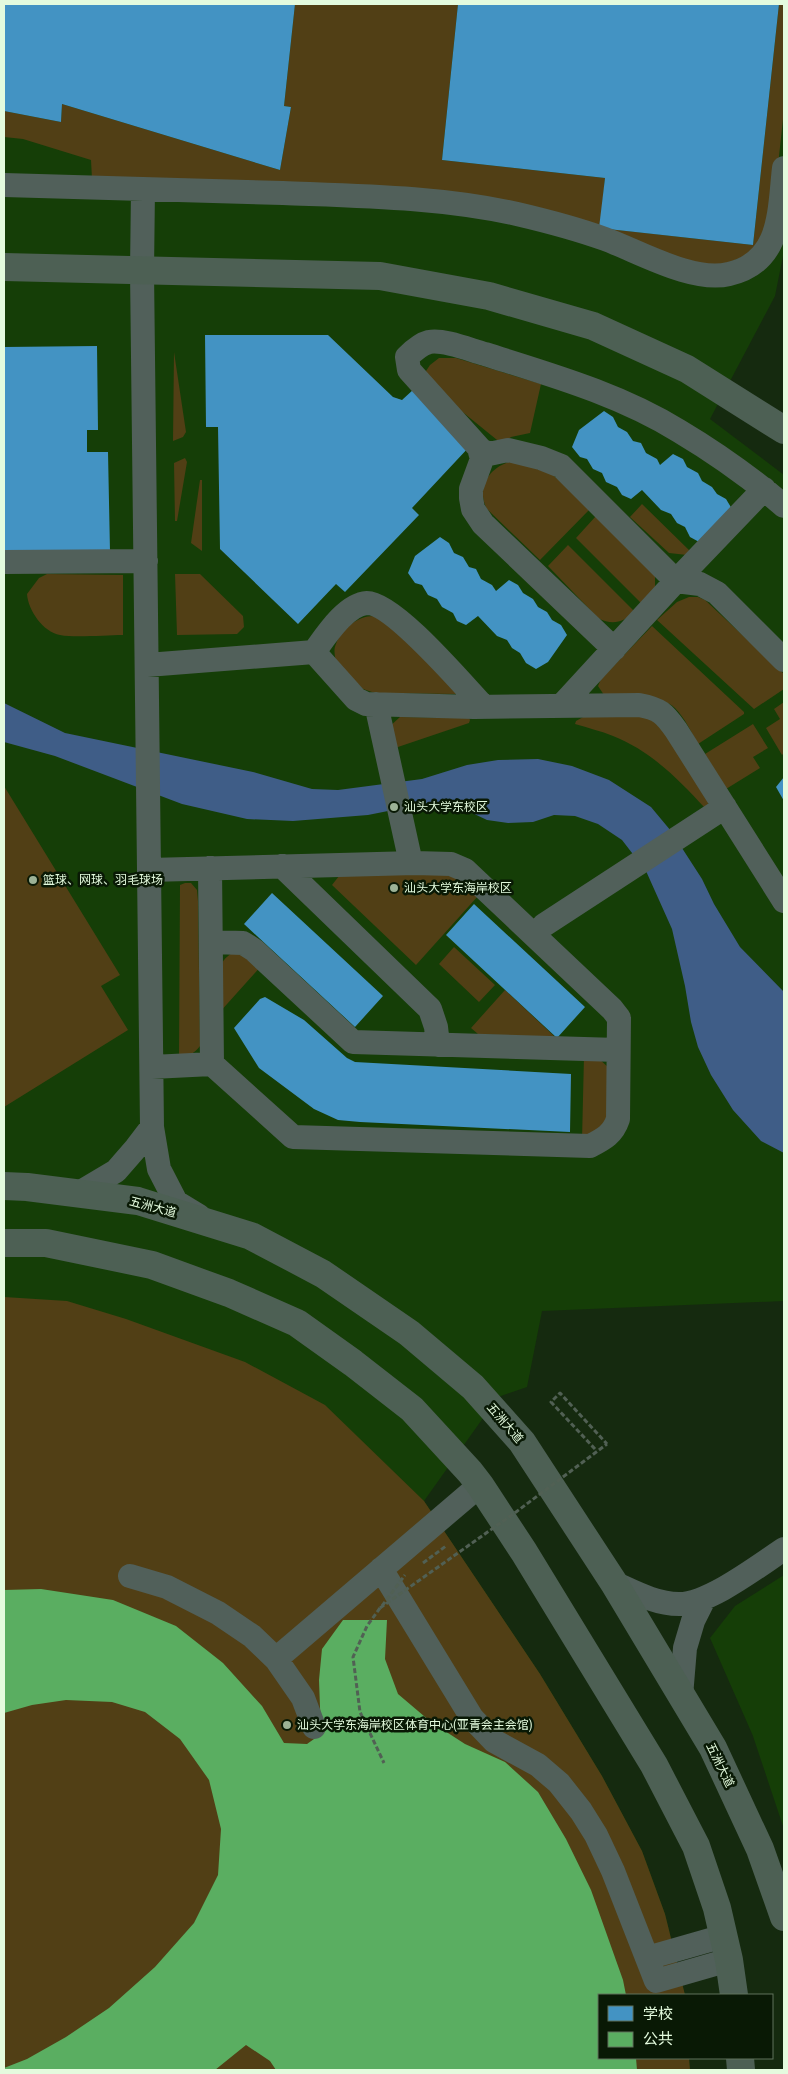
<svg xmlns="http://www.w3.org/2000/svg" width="788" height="2074" viewBox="0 0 788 2074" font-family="'Roboto Condensed','Noto Sans SC',sans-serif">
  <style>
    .built { fill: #153e07 }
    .green { fill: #513f15 }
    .water { fill: #3f5d87 }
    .schools { fill: #4393c3 }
    .public { fill: #5aae61 }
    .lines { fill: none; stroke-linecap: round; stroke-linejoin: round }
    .path { stroke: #516054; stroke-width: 3; stroke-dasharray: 5 2.5; stroke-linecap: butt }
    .minor { stroke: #51605a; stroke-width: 24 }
    .major { stroke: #4d6054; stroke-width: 28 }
    .path-bridge { stroke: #516054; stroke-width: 3; stroke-dasharray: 5 2.5; stroke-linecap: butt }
    .poi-dot { fill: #9cb296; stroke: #091905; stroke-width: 2 }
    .labels { text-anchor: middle; stroke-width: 5; stroke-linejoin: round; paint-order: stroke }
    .poi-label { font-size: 12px; fill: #e4fbde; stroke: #091905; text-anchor: start }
    .street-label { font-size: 12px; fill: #e4fbde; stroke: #091905 }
  </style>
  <rect width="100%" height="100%" fill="#152a0f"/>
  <path class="built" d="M4,4H784V251L775,296L710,419L784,475V1301L542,1311L527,1387L498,1397L424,1501L540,1674L602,1776L642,1851L665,1914L685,1995H599V2058H689L690,2070H4Z
    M784,1575V1829L753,1736L710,1638L735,1606Z"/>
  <path class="green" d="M295,4H458L442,160L605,178L600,228L753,245L779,4H784V110L772,221L754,252L716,268L428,193L92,179L91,160L23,139L4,137V111L61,122L62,104L280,170L291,107L284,106Z
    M174,352L186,432L183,437L173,441Z
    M439,358H456L541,384L530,433L511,437L502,444L433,388L428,379L426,371L430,365Z
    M185,458L187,462L177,521H175L174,463Z
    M513,461L552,474L590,509L540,560L487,509C475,487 491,465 513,461Z
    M200,480H202V551L191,543Z
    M642,504L691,552L687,555L669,553L630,517Z
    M596,516L655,576V587L643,605L576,538Z
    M568,545L635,612C623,622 613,626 598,618L548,566Z
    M47,574L123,575V635C106,635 75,638 60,635C43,632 28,610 27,594L39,578Z
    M175,574H200L243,616L244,627L237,634L177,635Z
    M689,597H698L705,600L784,674V689L754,709L657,620L677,602Z
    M373,616L388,623L456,689V694L375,693L363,689L337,664C335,658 333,650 336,644C341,629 358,616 373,616Z
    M652,626L744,712V714L698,744C691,732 685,718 675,708C661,694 624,696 604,695L598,686L601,679Z
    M784,702V753L782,755L766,728L780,719L774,709Z
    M585,716H646L658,719L708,800V805L705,808C678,779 651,751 613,736C601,731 588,728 575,724L576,721Z
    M400,717L469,718L470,720L469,723L395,748L389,727Z
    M753,724L768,748L753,757L760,768L726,789L705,754Z
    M4,786L120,975L101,986L128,1030L4,1107Z
    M447,870L478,896L416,965L332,885L339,876Z
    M185,883H191L197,890L198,901L200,1046C194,1054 188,1056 179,1057L180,885Z
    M454,947L495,985L479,1002L439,964Z
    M234,952L263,964L219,1013C218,990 210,965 234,952Z
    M505,990L554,1036L551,1038L478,1034L471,1028Z
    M584,1056L597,1057L609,1068L608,1124L582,1140Z
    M4,1297L67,1301L126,1319L245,1362L325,1405L424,1501L540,1674L602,1776L642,1851L665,1914L685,1995H599V2058H689L690,2070H4Z"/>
  <path class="water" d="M4,703L65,733L253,772L312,789L338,790L422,779L467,765L498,760L538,759L572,766L609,780L651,807L671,831L702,879L714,904L740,947L784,992V1153L761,1141L733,1110L711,1075L698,1047L691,1022L685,986L672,929L646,871L622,840L598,824L575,816L554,815L533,822L508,823L487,820L451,803L433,802L368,815L293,821L247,819L182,804L55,756L4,742Z"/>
  <path class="schools" d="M4,4H295L284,106L291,107L280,170L62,104L61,122L4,111Z
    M458,4H779L753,245L599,228L605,178L442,160Z
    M205,335H328L393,397L402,400L414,389L470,446L412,508L419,515L345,592L336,584L298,624L220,549L218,427H206Z
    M97,346L98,430H87V452H108L110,551L4,552V347Z
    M604,411L613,417L618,427L627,432L633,441L641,443L646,453L657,459L660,465L673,454L683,459L687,467L698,473L702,481L712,487L717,494L726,499L732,509L701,543L690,537L685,527L677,523L671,514L661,510L642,490L631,499L622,495L617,487L606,482L602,473L593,469L587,459L580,457L572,447L579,430Z
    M440,537L449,543L454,553L463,557L469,567L476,569L481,579L492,585L496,591L509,580L518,585L523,593L533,599L538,607L547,612L552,620L561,625L567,635L548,662L536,669L526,663L520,653L512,648L507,640L497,636L478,616L466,625L457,621L453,613L442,607L437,599L428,595L422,585L415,583L408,573L415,556Z
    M784,777V801L776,787Z
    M272,893L383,996L355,1027L244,924Z
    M474,904L585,1007L557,1038L446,935Z
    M265,997L304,1020L347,1058L355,1062L571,1074L570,1132L360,1122L338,1120L314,1109L259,1068L234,1028L260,999Z"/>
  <path class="public" d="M41,1589L113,1600L176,1626L223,1663L262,1706L284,1743L307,1744L321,1734L319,1680L322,1649L343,1620H387L385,1659L398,1694L431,1722L465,1744L505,1762L538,1792L566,1839L591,1890L623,1980L626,1995H599V2058H636L637,2070H276L270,2061L246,2045L215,2070H4V2068L27,2059L66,2037L109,2008L155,1967L194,1923L218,1875L221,1829L209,1780L180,1739L145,1712L112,1702L66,1700L32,1705L4,1713V1590Z"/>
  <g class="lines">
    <path class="path" d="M595,1449L551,1402L560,1393L607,1444
      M423,1563L446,1546
      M380,1608L367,1626L353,1657L360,1712L384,1763"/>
    <path class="minor" d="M4,185C97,187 190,190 283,193C361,196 441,197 517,214C547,221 577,229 605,239C640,252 693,283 729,274C782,262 779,211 784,168
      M143,189L142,271L152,1127L159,1169L176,1202L199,1216
      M479,448L482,459L471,489V498L473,509L483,524L614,649
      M784,506C751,478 716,453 679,431C619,394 551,375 485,354C470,350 444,339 429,342C421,344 413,351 407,357L409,370L481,450L489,454L508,450L541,458L561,466L676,581L700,584L717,593L784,660
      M4,562L146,561
      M314,652C325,637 346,604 367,603C394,603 463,685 484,707
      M147,665L314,652L356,699L366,704L474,707L639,705C660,709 664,713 676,730L784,901
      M376,704L411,863
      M562,705L676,581L764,489
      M282,866L430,1009L436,1027L438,1045
      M210,868L212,1064
      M149,870L415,863L451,864L465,870L612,1009L619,1018L618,1119C613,1134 604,1139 590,1146L293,1137L212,1064L152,1067
      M544,925L725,807
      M211,942L243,943L254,950L353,1042L618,1050
      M79,1193L116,1171L136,1148L152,1127
      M381,1569L472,1718L494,1741L538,1765L559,1783L581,1811L596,1835L613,1871L656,1981L729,1960
      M130,1576L167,1587L218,1613L252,1636L276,1659L303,1698L314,1727
      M614,1583C634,1592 656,1604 679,1604C709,1604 758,1566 784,1549
      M276,1659L480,1485
      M681,1696L685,1648L693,1621L704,1599
      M647,1958L724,1936"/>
    <path class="major" d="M4,267L380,276L489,296L593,326L687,369L784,430
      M4,1186L27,1187L138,1201L251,1236L323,1274L409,1333L473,1387L522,1442L614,1583L713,1748L760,1849L784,1917
      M4,1243H46L152,1265L229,1293L297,1323L353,1363L412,1409L470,1472L480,1485L524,1552L654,1765L696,1846L717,1908L729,1960L734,1995
      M740,2058L741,2070"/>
    <path class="path-bridge" d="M382,1606L405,1575
      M380,1608L516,1512L607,1444"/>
  </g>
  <g class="poi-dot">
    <circle cx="394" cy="807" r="5"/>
    <circle cx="33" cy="880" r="5"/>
    <circle cx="394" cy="888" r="5"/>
    <circle cx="287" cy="1725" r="5"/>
  </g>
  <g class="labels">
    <g class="poi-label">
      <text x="404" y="811">汕头大学东校区</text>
      <text x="43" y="884">篮球、网球、羽毛球场</text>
      <text x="404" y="892">汕头大学东海岸校区</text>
      <text x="297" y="1729">汕头大学东海岸校区体育中心(亚青会主会馆)</text>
    </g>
    <g class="street-label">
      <text transform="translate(153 1207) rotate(15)" y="4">五洲大道</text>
      <text transform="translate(505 1423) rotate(49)" y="4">五洲大道</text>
      <text transform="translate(720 1765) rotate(64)" y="4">五洲大道</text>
    </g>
  </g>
  <rect width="788" height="2074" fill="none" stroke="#e4fbde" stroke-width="10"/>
  <rect x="598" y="1994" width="175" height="65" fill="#091905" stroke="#61735c"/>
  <rect x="608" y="2006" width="25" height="15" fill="#4393c3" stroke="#61735c"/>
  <text x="643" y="2019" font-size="15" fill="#e4fbde">学校</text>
  <rect x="608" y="2032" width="25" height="15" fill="#5aae61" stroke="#61735c"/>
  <text x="643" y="2044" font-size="15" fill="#e4fbde">公共</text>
</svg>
